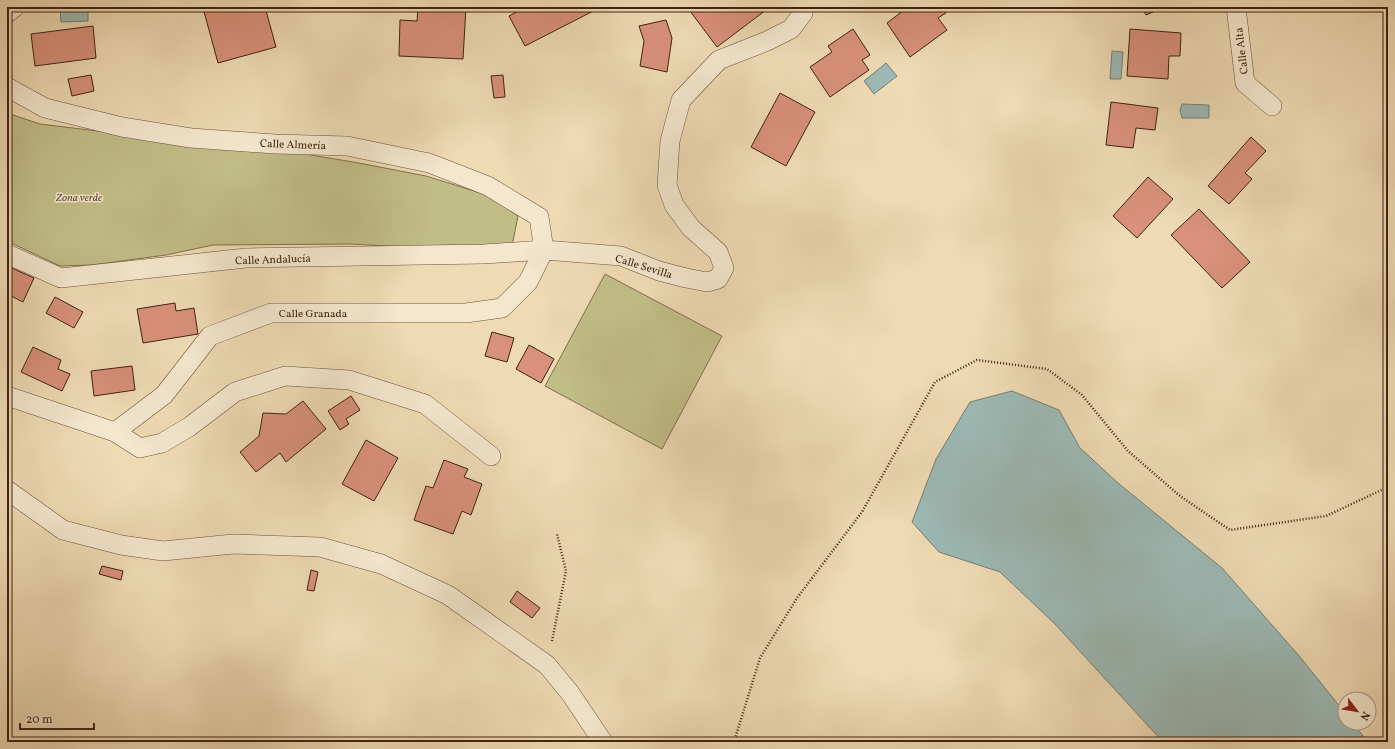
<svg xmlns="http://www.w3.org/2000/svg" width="1395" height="749" viewBox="0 0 1395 749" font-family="Vollkorn,serif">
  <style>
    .green { fill: #c1bd87; stroke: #80704d }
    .water { fill: #9cb9b5; stroke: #777d74 }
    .building { fill: #d8917a; stroke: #402213 }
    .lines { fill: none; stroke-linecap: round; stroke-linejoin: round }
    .street-casing { stroke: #6c503b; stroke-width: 20 }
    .path { stroke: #402213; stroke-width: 2.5; stroke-dasharray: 1 2; stroke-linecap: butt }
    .street { stroke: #f4e7ce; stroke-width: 19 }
    .labels { text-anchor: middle; stroke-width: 3; stroke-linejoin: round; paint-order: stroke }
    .street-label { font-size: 11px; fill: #402213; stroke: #f4e7ce }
    .park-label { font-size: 11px; font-style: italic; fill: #604930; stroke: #f4e7ce }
  </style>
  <rect width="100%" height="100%" fill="#eedab3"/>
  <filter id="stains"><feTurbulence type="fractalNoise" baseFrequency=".005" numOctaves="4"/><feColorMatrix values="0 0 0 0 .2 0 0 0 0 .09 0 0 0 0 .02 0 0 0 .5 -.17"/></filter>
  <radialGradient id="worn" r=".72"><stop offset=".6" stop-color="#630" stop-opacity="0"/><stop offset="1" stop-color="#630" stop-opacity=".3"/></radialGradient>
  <path class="green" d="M7,113L40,124L180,141L269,148L359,163L426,176L487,195L518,216L512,246L441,249L350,244L213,245L166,255L92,265L60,266L7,241Z
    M605,274L722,336L662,449L545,386Z"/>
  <path class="water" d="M88,7V21L61,22L60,8Z
    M1112,51L1123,52L1121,79H1110Z
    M886,63L897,76L874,94L864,81Z
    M1182,104L1209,105V118H1182L1180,110Z
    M1012,391L1059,410L1080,448L1118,483L1222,568L1300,657L1345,713V723H1353L1364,737L1363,742H1163L1054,623L1000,572L939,552L912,522L936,459L970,402Z"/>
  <path class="building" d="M207,7H265L276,47L218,63L203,8Z
    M418,7H466L463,59L399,56L400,20L417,21Z
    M526,7H601L525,46L509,16Z
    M687,7H770L717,47Z
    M908,7H942L946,13L938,18L947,30L910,57L887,23Z
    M1142,7H1165L1146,15Z
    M666,20L672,38L667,72L640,66L644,41L639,26Z
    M93,26L96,58L35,66L31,34Z
    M853,29L870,55L862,60L869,70L830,97L810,67L832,52L828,46Z
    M1130,29L1181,33L1180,56H1169L1168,79L1127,76Z
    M91,75L94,91L72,96L68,79Z
    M503,75L505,97L494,98L491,76Z
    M780,93L815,112L786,166L751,147Z
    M1111,102L1158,108L1155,130L1136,128L1133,148L1106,145Z
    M1251,137L1266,151L1245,173L1252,179L1229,204L1208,186Z
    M1148,177L1173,199L1137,238L1113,216Z
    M1199,209L1250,262L1222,288L1171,235Z
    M7,266L34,278L23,302L7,294Z
    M55,297L83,312L74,328L46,313Z
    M175,303L176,311L194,308L198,334L143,343L137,309Z
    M492,332L514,338L507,362L485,356Z
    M529,345L554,359L541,383L516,369Z
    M33,347L61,360L58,369L70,374L62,391L21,372Z
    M132,366L135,390L94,396L91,371Z
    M351,396L360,410L346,419L349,424L340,430L328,411Z
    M303,401L326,429L286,462L280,453L256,472L240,452L259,436L263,413L286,414Z
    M366,440L398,458L374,501L342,484Z
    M444,460L468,469L464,477L482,484L471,515L462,511L453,534L414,520L426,486L433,488Z
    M102,566L123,571L121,580L99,574Z
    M311,570L318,572L314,591L307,590Z
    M517,591L540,608L532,618L510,602Z"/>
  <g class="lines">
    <g class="street-casing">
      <path id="street" d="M1236,7L1245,83L1272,106
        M7,13L15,7
        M7,87L45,108L122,127L191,138L275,144L347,146L429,163L488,186L539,217L544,250
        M7,254L61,278L246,258L484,254L544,250L621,256L659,271L686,278L707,282L718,279L724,268L718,252L691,228L674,205L667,185L670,141L681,100L719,60L767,41L791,29L803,13V7
        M7,396L115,432L164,395L210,336L271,313H466L502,308L528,282L544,250
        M115,432L140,448L162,443L189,427L235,392L285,376L349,380L425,404L491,456
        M7,490L63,530L121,545L163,551L233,544L320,547L381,564L448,595L547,665L570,693L603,742"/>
    </g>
    <path class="path" d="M552,641L566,571L557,534
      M7,741H12L15,742
      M734,742L760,658L797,598L862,512L935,382L977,360L1047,369L1082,395L1128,451L1180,496L1230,530L1326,516L1388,487"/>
    <use href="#street" class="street"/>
  </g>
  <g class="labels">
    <g class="street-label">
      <text transform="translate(1241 51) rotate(-97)" y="4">Calle Alta</text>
      <text transform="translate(293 144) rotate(2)" y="4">Calle Almería</text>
      <text transform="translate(273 259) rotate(-2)" y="4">Calle Andalucía</text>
      <text transform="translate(644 266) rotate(17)" y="4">Calle Sevilla</text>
      <text x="313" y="317">Calle Granada</text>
    </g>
    <g class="park-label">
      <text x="79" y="201">Zona verde</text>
    </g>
  </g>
  <rect width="1395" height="749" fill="none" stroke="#eedab3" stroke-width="24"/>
  <rect x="8" y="8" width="1379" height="733" fill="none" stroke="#402213" stroke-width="2"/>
  <rect x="12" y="12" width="1371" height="725" fill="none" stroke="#402213"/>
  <g transform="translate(1357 711) rotate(121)"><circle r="19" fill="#f4e7ce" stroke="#ac9883"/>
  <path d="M0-3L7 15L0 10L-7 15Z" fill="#8f2418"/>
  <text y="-6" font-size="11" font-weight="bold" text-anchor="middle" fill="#402213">N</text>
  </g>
  <path d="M20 723v6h74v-6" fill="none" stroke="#402213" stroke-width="2"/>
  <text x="26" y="723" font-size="12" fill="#402213" stroke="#f4e7ce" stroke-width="3" paint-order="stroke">20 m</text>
  <rect width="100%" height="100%" filter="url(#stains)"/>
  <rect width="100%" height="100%" fill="url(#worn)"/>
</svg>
